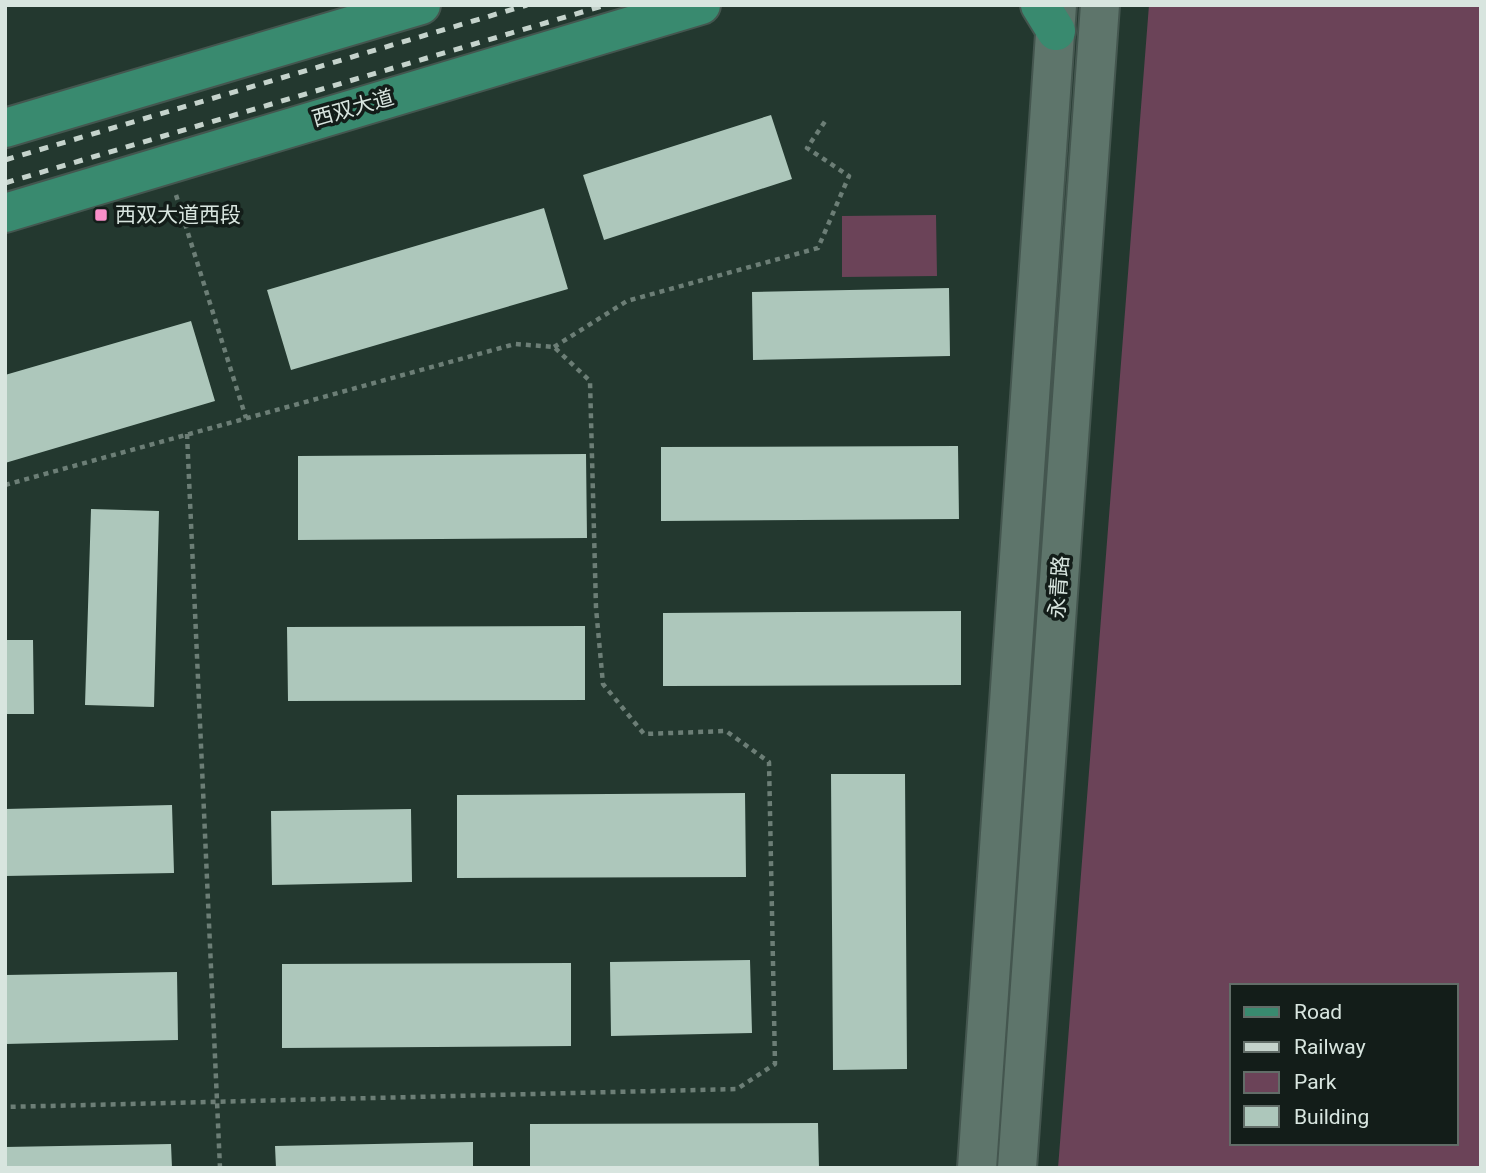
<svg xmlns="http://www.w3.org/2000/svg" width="1486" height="1173" viewBox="0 0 1486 1173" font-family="Roboto,'Noto Sans SC',sans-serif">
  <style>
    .green { fill: #6b4358; fill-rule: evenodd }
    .building { fill: #adc7bb }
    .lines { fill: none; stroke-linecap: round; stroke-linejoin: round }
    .secondary-casing { stroke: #44564f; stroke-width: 42 }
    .primary-casing { stroke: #44564f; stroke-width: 42 }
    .path { stroke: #6c7e76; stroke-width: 4.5; stroke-dasharray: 5 5; stroke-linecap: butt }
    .secondary { stroke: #5e756b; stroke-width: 38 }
    .primary { stroke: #398a6f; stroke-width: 38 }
    .rail { stroke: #c5d3cc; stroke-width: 5; stroke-dasharray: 9 9; stroke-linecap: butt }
    .poi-dot { fill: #f98fc9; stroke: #131d19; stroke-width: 2.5 }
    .labels { text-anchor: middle; stroke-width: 7; stroke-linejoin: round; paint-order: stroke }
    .street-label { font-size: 21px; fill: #d8e5df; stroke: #131d19 }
    .poi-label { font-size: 21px; fill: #d8e5df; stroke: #131d19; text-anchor: start }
  </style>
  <rect width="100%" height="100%" fill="#23382f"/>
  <path class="green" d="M1149,5H1481V1168H1058ZM1232,986H1456V1143H1232Z
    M936,215L937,276L842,277V216Z"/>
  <path class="building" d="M771,115L792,179L604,240L583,175Z
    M544,208L568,289L291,370L267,290Z
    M949,288L950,356L753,360L752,292Z
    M191,321L215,401L5,463V375Z
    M958,446L959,519L661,521V447Z
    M586,454L587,538L298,540V456Z
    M91,509L159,511L154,707L85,705Z
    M961,611V685L663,686V613Z
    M585,626V700L288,701L287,627Z
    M5,640H33L34,714H5Z
    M831,774H905L907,1069L833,1070Z
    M745,793L746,877L457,878V795Z
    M172,805L174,873L5,876V809Z
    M411,809L412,882L272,885L271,811Z
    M750,960L752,1033L611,1036L610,962Z
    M571,963V1046L282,1048V964Z
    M177,972L178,1040L5,1044V975Z
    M818,1123L819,1168H530V1124Z
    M473,1142V1168H276L275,1146Z
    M171,1144L172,1168H5V1147Z"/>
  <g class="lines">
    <g class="secondary-casing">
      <path id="secondary" d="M977,1168L1057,5
        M1017,1168L1100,5"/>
    </g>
    <g class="primary-casing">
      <path id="primary" d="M1040,5L1056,31
        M5,128L421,5
        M5,213L701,5"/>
    </g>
    <path class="path" d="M176,195L246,418
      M554,347L627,301L818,248L849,176L807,148L826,120
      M187,434L220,1168
      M5,485L515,344L554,347L590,381L596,608L603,684L644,734L726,731L769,762L775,1064L737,1089L5,1107"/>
    <use href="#secondary" class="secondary"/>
    <use href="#primary" class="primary"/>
    <path class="rail" d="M5,160L527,5
      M5,183L606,5"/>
  </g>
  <rect class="poi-dot" x="94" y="208" width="14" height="14" rx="3.5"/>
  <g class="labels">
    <g class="street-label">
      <text transform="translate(353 108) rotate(-16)" y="7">西双大道</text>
      <text transform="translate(1059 587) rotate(-86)" y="7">永青路</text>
    </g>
    <g class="poi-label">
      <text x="115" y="222">西双大道西段</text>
    </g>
  </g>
  <rect width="1486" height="1173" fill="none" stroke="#d8e5df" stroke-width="14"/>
  <rect x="1230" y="984" width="228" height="161" fill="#131d19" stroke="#626d68" stroke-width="2"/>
  <rect x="1244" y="1007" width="35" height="10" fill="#398a6f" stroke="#626d68" stroke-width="2"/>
  <text x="1294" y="1019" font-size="21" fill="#d8e5df">Road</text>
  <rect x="1244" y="1042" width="35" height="10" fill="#c5d3cc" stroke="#626d68" stroke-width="2"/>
  <text x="1294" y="1054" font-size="21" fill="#d8e5df">Railway</text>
  <rect x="1244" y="1072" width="35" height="21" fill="#6b4358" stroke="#626d68" stroke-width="2"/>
  <text x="1294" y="1089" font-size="21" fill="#d8e5df">Park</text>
  <rect x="1244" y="1106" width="35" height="21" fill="#adc7bb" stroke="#626d68" stroke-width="2"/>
  <text x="1294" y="1124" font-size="21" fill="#d8e5df">Building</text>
</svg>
